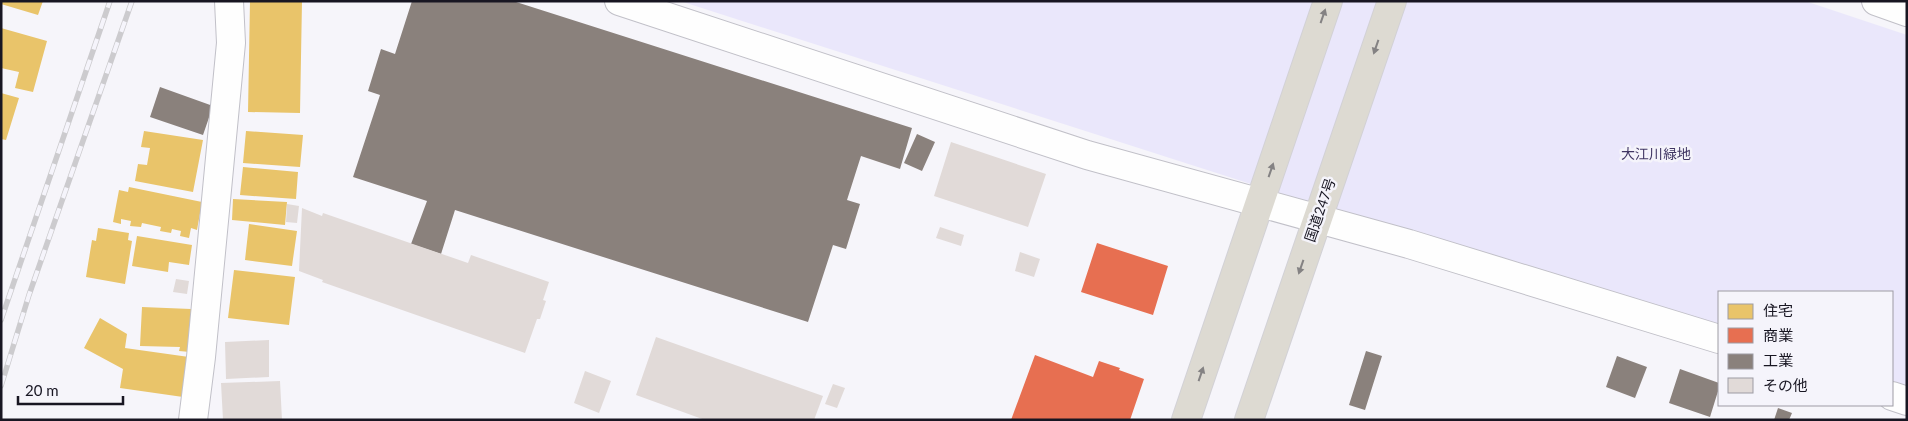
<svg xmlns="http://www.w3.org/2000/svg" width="1908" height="421" viewBox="0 0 1908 421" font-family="Lato,'Noto Sans JP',sans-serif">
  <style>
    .green { fill: #eae7fb }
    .homes { fill: #e9c46a }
    .shops { fill: #e76f51 }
    .industry { fill: #8a817c }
    .building { fill: #e1dad8 }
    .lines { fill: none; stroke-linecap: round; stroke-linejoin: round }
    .minor-casing { stroke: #c1c0c8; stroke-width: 30 }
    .highway-casing { stroke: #d2d1d6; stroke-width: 30 }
    .minor { stroke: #fefefe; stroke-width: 28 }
    .highway { stroke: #dddad2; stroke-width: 28 }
    .rail-casing { stroke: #cccbce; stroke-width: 5.5 }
    .rail { stroke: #f5f4fb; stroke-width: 4; stroke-dasharray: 11; stroke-linecap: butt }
    .oneway { fill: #848283 }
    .labels { text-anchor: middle; stroke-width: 5; stroke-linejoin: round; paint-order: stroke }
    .park-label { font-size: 14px; fill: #403664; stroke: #f5f4fb }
    .street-label { font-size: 14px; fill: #181622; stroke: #f5f4fb }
  </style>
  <rect width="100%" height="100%" fill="#f6f5fa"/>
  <path class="green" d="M680,1H1805L1907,35V394L1892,389V292H1719V334Z"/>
  <path class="homes" d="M1,1H43L38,15L1,4Z
    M250,1H302L300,113L248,112Z
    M1,28L47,41L33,92L15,88L19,72L1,68Z
    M1,93L19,98L6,140L1,139Z
    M144,131L203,140L193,192L135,181L138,164L147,165L150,148L141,147Z
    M246,131L303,135L300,167L243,163Z
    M243,167L298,172L296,199L240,195Z
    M129,187L202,202L197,230L191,228L189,238L180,236L181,231L172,229L171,233L160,231L161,227L142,223L141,227L130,226L131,221L121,219V224L113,222L119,190L128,192Z
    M233,199L287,202L285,225L232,220Z
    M249,224L297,231L292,266L245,260Z
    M98,228L129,233L128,240L132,241L125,284L86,277L92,240L96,241Z
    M137,236L192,245L189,265L169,262L168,272L132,266Z
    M234,270L295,277L289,325L228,318Z
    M142,307L191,309L190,352L179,351L180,347L140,346Z
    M100,318L127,334L125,348L189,357L183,397L120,388L123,369L84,348Z"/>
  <path class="shops" d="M1097,243L1168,266L1153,315L1081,292Z
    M1035,355L1093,377L1099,361L1120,368L1119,370L1144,379L1130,420H1011Z"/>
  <path class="industry" d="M412,1H513L912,128L900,169L861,156L847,200L860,204L846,249L833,245L808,322L455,210L441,254L411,244L427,201L353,177L380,95L368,91L381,49L395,54Z
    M160,87L213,106L203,135L150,117Z
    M917,134L935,142L922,171L904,163Z
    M1366,351L1382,356L1365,410L1349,405Z
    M1617,356L1647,367L1635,398L1606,387Z
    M1680,369L1719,383V388L1710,417L1669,403Z
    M1778,408L1792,413L1789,420H1774Z"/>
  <path class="building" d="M951,142L1046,174L1028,227L934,196Z
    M287,204L299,206L297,223L286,222Z
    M302,208L322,216L323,213L468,263L471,255L549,282L543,300L546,301L540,319H537L525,353L322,282L323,280L299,271Z
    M940,227L964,235L961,246L936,238Z
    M1020,252L1040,259L1034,277L1015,271Z
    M176,279L189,281L187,294L173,292Z
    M656,337L823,396L814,420H705L636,395Z
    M269,340V377L226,379L225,342Z
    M585,371L611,381L599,413L574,403Z
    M280,381L282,420H223L221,383Z
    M833,384L845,388L837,408L825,404Z"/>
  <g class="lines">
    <g class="minor-casing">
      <path id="minor" d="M619,1L1087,155L1409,244L1719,339
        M1876,1L1907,12
        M1892,396L1907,401
        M193,420L201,357L231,43L229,1"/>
    </g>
    <g class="highway-casing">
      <path id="highway" d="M1186,420L1328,1
        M1249,420L1392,1"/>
    </g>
    <use href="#minor" class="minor"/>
    <use href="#highway" class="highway"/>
    <g class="rail-casing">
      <path id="rail" d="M1,320L110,1
        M1,386L29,295L132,1"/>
    </g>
    <use href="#rail" class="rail"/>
  </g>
  <defs><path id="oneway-solid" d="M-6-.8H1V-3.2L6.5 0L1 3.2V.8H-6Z" transform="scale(1.25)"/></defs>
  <g class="oneway">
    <use href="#oneway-solid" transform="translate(1323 16) rotate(-71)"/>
    <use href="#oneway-solid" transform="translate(1376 47) rotate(109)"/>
    <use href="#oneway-solid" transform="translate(1271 170) rotate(-71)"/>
    <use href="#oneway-solid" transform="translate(1301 267) rotate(109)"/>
    <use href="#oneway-solid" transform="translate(1201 374) rotate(-71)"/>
  </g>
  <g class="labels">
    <g class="park-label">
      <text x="1656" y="159">大江川緑地</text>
    </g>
    <g class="street-label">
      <text transform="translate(1320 210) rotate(-71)" y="5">国道247号</text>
    </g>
  </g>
  <rect width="1908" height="421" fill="none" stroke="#181622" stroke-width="5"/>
  <rect x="1718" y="291" width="175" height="115" fill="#f5f4fb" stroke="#9d9ba4"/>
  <rect x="1728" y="304" width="25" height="15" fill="#e9c46a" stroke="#9d9ba4"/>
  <text x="1763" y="316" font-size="15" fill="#181622">住宅</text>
  <rect x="1728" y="328" width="25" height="15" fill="#e76f51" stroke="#9d9ba4"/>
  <text x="1763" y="341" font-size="15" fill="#181622">商業</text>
  <rect x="1728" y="354" width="25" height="15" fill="#8a817c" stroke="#9d9ba4"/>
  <text x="1763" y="366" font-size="15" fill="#181622">工業</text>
  <rect x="1728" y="378" width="25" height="15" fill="#e1dad8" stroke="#9d9ba4"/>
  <text x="1763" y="391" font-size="15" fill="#181622">その他</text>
  <path d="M18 396v8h105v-8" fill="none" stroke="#181622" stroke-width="2.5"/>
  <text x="25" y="396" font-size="15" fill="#181622" stroke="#f5f4fb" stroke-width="4" paint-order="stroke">20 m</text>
</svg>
